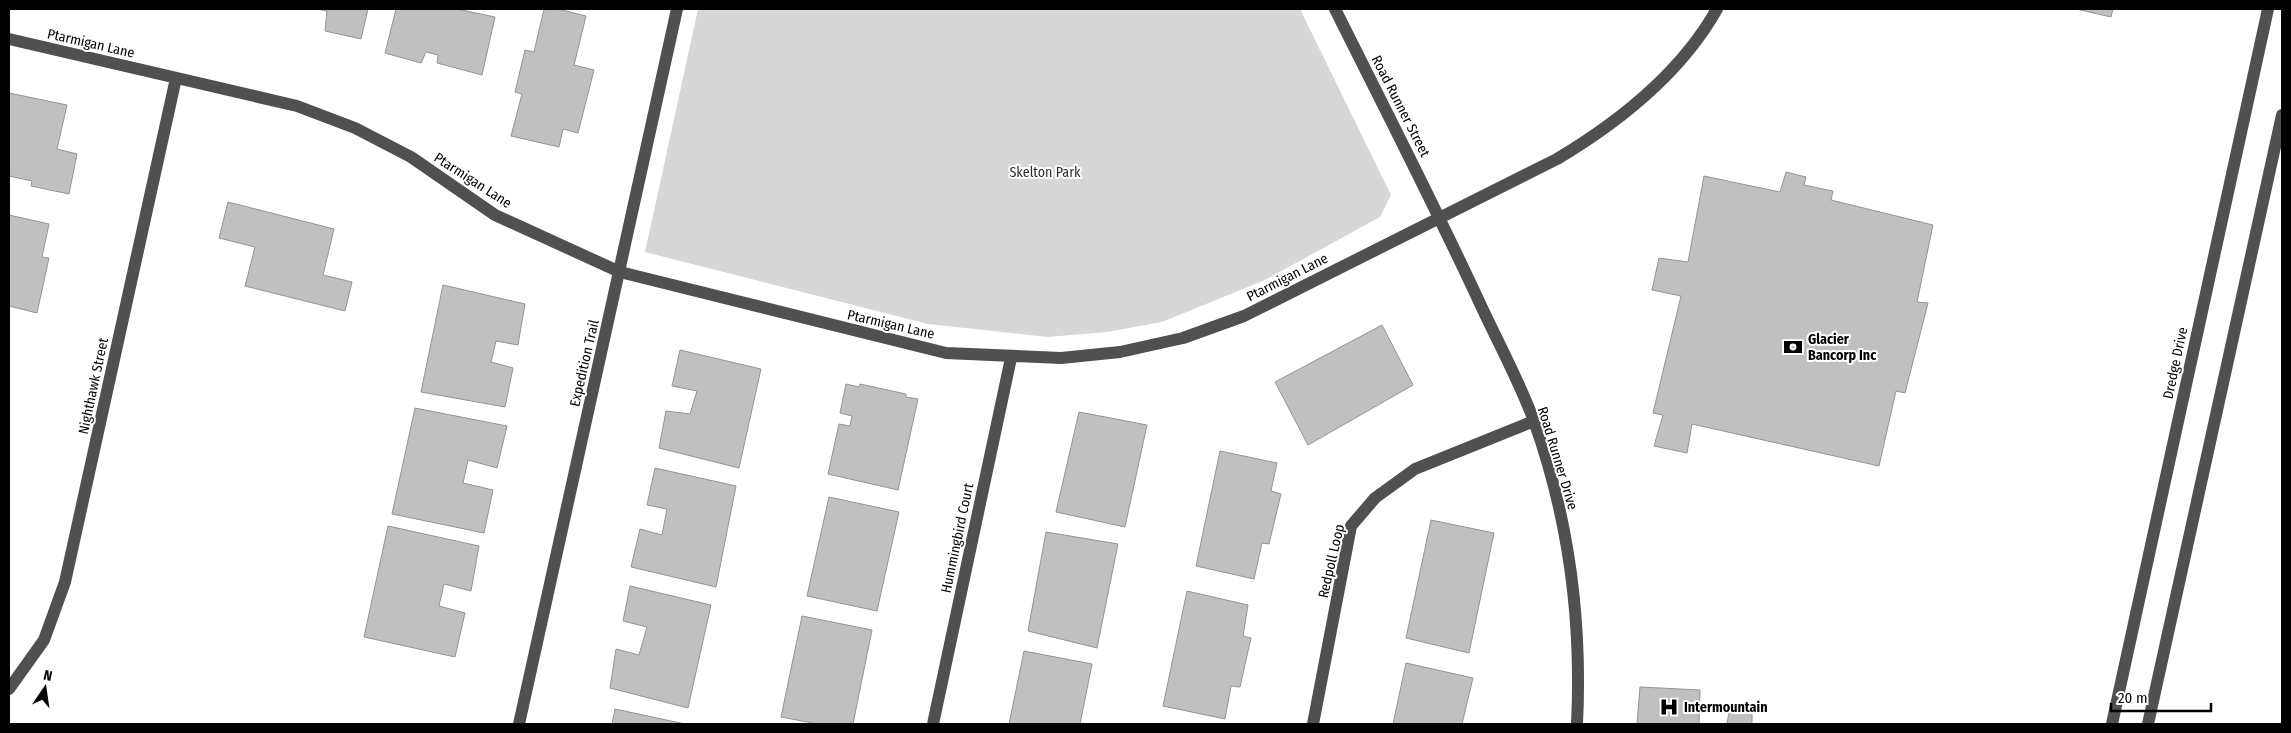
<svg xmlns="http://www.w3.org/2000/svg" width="2291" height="733" viewBox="0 0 2291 733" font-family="'Fira Sans Condensed',sans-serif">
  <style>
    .green { fill: #d7d7d7 }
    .building { fill: #c0c0c0; stroke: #949494 }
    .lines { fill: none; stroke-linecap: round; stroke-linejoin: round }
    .minor { stroke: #505050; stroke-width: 12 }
    .labels { text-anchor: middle; stroke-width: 4; stroke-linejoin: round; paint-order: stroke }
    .street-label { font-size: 14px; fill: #000; stroke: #fff }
    .park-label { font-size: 14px; fill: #2e2e2e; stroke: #fff }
    .poi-label { font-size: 14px; font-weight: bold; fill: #000; stroke: #fff; text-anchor: start }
  </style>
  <rect width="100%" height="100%" fill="#fff"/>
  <path class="green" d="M698,9H1300L1391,195L1380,217L1265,280L1162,322L1107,332L1048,337L928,324L645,252Z"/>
  <path class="building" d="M317,9H368L361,39L325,31L327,11Z
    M396,9H457L495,17L482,75L437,63L438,55L426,52L421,63L385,53Z
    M544,9H558L586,16L574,65L594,70L578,133L563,129L559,147L511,136L522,94L515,92L525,50L534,52Z
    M2076,9H2113L2111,17Z
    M9,93L67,105L57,149L77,154L69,194L31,186L32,181L9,176Z
    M1786,172L1806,177L1804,185L1833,191L1831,200L1933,225L1917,302L1928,303L1905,393L1896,391L1879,466L1692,424L1687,453L1654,446L1663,415L1653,413L1681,296L1652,290L1659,258L1688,262L1704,176L1780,192Z
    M228,202L334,229L323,275L352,282L345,311L245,286L255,247L219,238Z
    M9,215L49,224L42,257L49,258L37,313L9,306Z
    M443,285L525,304L518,345L496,341L491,362L513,368L505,407L421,392Z
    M1382,325L1413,385L1308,445L1275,382Z
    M680,350L761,369L739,468L659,448L666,411L690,414L697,391L672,386Z
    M846,384L859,387L860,384L906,394V397L918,399L898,490L828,474L839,424L850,426L852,416L840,413Z
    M415,408L507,426L497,468L468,460L463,483L493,490L484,533L392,514Z
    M1079,412L1147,425L1125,527L1056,512Z
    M1220,451L1277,463L1271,491L1281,494L1269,544L1262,543L1254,579L1196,566Z
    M655,468L736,486L716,587L631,567L640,529L662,535L667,509L647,505Z
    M829,497L899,512L877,611L807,596Z
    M1431,520L1494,533L1469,653L1406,638Z
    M388,526L479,546L471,591L444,584L439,606L465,613L455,657L364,637Z
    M1046,532L1118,544L1097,648L1028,631Z
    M630,586L711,605L688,708L610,688L616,649L639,655L647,627L623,621Z
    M1187,591L1248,605L1243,636L1251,638L1240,687L1231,686L1225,719L1163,706Z
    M802,616L872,630L853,724H818L781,717Z
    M1024,651L1092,664L1080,724H1009Z
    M1406,663L1473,678L1462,724H1393Z
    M1640,687L1700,690L1699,724H1637Z
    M1730,706L1752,711V724H1727Z
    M615,709L685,724H612Z"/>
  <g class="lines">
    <path class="minor" d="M1335,9C1385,109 1436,208 1483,310C1500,346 1520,383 1534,421C1569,519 1582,622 1577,724
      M9,39L297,106L355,128L411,157L495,215L620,272L946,353L1061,358L1120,352L1183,338L1244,316L1557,159C1619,122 1681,73 1717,9
      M9,689L44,640L65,582L176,78
      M519,724L677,9
      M933,724L1011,358
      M1313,724L1351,526L1375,498L1415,469L1534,421
      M2112,724L2268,9
      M2148,724L2282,115"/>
  </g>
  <defs>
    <g id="bank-bare" transform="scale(1.5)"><path d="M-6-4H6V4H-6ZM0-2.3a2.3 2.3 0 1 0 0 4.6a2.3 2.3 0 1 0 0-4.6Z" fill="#000" stroke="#fff" stroke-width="2.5" paint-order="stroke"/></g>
    <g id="hospital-bare" transform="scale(1.5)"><path d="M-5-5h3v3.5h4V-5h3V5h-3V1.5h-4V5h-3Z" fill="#000" stroke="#fff" stroke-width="2.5" paint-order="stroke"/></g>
  </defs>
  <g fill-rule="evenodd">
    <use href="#bank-bare" x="1793" y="347"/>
    <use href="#hospital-bare" x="1669" y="707"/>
  </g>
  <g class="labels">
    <g class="street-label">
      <text transform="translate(91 43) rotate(13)" y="5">Ptarmigan Lane</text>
      <text transform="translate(1401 106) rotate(63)" y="5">Road Runner Street</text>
      <text transform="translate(473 180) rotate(33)" y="5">Ptarmigan Lane</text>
      <text transform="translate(1287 277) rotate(-27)" y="5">Ptarmigan Lane</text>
      <text transform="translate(891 324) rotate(13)" y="5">Ptarmigan Lane</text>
      <text transform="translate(584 363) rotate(-77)" y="5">Expedition Trail</text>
      <text transform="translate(2175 363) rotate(-78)" y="5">Dredge Drive</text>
      <text transform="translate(93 386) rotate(-78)" y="5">Nighthawk Street</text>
      <text transform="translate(1558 458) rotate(73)" y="5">Road Runner Drive</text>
      <text transform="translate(957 538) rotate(-78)" y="5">Hummingbird Court</text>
      <text transform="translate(1331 561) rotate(-77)" y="5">Redpoll Loop</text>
    </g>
    <g class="park-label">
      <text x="1045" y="177">Skelton Park</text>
    </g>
    <g class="poi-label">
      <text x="1808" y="344">Glacier<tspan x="1808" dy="16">Bancorp Inc</tspan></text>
      <text x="1684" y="712">Intermountain</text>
    </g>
  </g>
  <rect width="2291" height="733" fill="none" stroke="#000000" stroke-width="20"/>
  <g transform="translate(45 688) rotate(13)" stroke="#ffffff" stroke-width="4" paint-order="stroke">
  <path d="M0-4L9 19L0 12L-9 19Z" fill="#000000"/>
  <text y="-8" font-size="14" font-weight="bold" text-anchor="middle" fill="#000000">N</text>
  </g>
  <path d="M2111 703v8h100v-8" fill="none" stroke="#000000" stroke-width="2.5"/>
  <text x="2118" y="703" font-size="15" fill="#000000" stroke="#ffffff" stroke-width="4" paint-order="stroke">20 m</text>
</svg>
